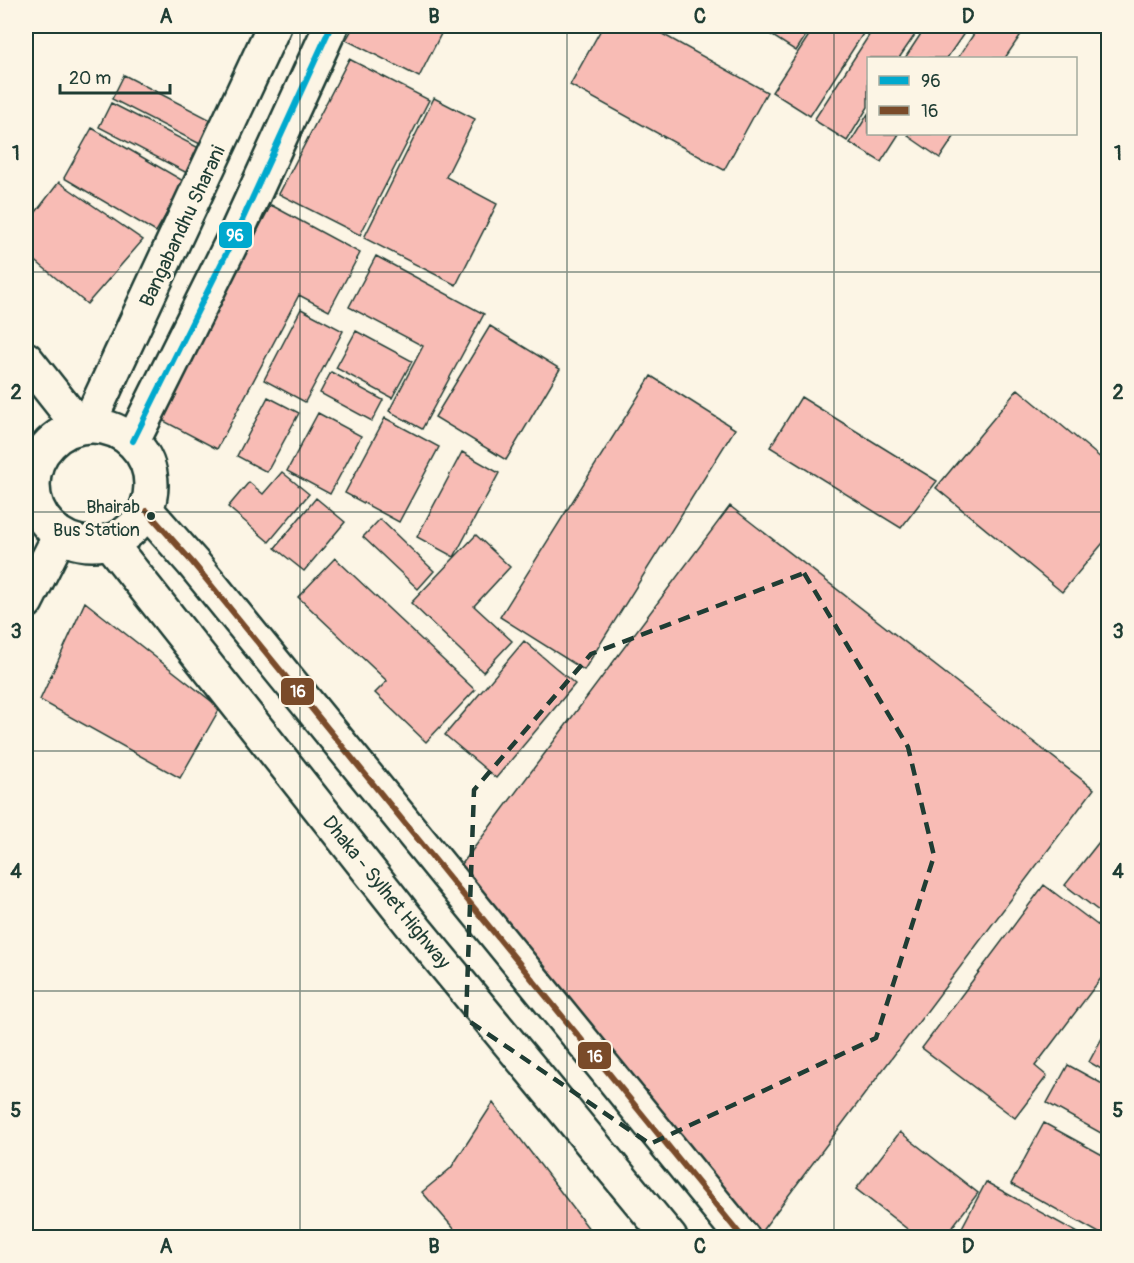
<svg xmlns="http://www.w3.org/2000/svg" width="1134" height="1263" viewBox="0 0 1134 1263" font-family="Pangolin,sans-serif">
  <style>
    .building { fill: #f8bcb5; stroke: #1f3d34; stroke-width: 1.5 }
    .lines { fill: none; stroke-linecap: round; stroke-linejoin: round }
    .tertiary-casing { stroke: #1f3d34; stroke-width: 38 }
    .primary-casing { stroke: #1f3d34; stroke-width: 38 }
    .trunk-casing { stroke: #1f3d34; stroke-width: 38 }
    .tertiary { stroke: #fcf5e5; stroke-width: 33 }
    .primary { stroke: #fcf5e5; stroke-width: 33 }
    .trunk { stroke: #fcf5e5; stroke-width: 33 }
    .bus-1-casing { stroke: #fcf5e5; stroke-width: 10 }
    .bus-2-casing { stroke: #fcf5e5; stroke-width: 10 }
    .bus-1 { stroke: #00a9ce; stroke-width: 6 }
    .bus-2 { stroke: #7a4b2a; stroke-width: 6 }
    .marked { fill: none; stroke: #1f3d34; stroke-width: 4.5; stroke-dasharray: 12 8; stroke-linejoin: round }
    .grid { fill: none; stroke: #1f3d34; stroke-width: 1.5; stroke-opacity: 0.55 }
    .bus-dot { fill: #1f3d34; stroke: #fcf5e5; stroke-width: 2 }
    .labels { text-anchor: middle; stroke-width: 6; stroke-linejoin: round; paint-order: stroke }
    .bus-label { font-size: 18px; fill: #1f3d34; stroke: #fcf5e5; text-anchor: end }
    .street-label { font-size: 20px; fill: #1f3d34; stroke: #fcf5e5 }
    .line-badge { stroke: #fcf5e5; stroke-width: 2 }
    .badge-label { font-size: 16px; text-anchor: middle; font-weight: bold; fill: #fff }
    .neatline { fill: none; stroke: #1f3d34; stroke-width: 2 }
    .grid-label { font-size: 20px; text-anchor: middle; font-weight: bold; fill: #1f3d34 }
  </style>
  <rect width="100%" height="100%" fill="#fcf5e5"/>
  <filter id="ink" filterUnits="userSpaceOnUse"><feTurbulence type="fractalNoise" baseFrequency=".0167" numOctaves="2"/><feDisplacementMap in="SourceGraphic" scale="12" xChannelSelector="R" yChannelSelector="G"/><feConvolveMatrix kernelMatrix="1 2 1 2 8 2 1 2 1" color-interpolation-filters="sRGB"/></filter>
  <g filter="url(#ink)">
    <path class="building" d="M354,26H445L419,77L346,40Z
      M603,26H648L767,92L724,170L570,85Z
      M757,26H812L796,51Z
      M815,26H868L810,116L772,92Z
      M875,26H921L899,58H868V107L847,141L814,120Z
      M926,26H969L947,58H905Z
      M979,26H1017L1024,30L1005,58H958Z
      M349,59L429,100L360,235L279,194Z
      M124,75L213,121L202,145L112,99Z
      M434,98L475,119L446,177L497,204L456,285L364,238Z
      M111,103L199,148L187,173L99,127Z
      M868,114V134H899L881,162L850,143Z
      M92,128L185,182L156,232L64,178Z
      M910,134H956L940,158L908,136Z
      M59,182L143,240L87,304L26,253V225Z
      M271,205L360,253L329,311L299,295L217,449L158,418Z
      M376,256L484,314L422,429L389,411L423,346L349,307Z
      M301,309L343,331L305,402L264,380Z
      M490,326L560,369L506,460L435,417Z
      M356,331L412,361L392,398L336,368Z
      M331,372L383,400L372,421L320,393Z
      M651,376L735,429L584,670L500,617Z
      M1018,389L1108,464V537L1062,592L936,488Z
      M268,397L299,413L267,472L237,456Z
      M801,397L937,481L901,528L770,447Z
      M318,413L361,436L330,494L287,471Z
      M385,418L439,447L399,522L345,493Z
      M462,452L499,473L454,557L417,537Z
      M282,472L309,494L269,542L228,507L249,482L263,494Z
      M316,498L345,522L304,571L275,548Z
      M730,506L1094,789L761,1232L459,868Z
      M380,519L434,571L418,589L363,537Z
      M476,535L510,567L474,606L512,641L483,672L411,603Z
      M335,558L475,690L426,742L375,693L387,681L298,597Z
      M85,602L220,708L180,778L40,700Z
      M524,641L575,684L496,778L445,735Z
      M1103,837L1108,842V918L1065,885Z
      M1044,885L1108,933V969L1035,1066L1047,1076L1015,1118L922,1048Z
      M1108,1027V1073L1089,1062Z
      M1068,1065L1108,1087V1137L1047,1103Z
      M493,1103L596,1238H462L422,1192L451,1168Z
      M1044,1123L1108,1158V1238L1011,1184Z
      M900,1132L978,1193L944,1238H919L856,1189Z
      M986,1182L1087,1238L957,1237Z"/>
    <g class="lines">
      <g class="tertiary-casing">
        <path id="tertiary" d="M88,425L274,26
          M133,441L234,238L331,26"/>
      </g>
      <g class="primary-casing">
        <path id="primary" d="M26,602L60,535"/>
      </g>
      <g class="trunk-casing">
        <path id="trunk" d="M26,359L79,426
          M33 485a59 59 0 1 1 118 0a59 59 0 1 1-118 0Z
          M147,511L193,563L743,1238
          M109,542L416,930L670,1238"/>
      </g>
      <use href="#tertiary" class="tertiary"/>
      <use href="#primary" class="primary"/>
      <use href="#trunk" class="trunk"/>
      <g class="bus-1-casing">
        <path id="bus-1" d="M133,441L234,238L331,26"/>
      </g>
      <g class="bus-2-casing">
        <path id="bus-2" d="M147,511L193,563L743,1238"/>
      </g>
      <use href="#bus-1" class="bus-1"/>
      <use href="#bus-2" class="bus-2"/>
    </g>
  </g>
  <path class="marked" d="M804,573L908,747L934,856L876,1038L650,1144L466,1019L474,790L591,654Z"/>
  <path class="grid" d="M300,26V1238M567,26V1238M834,26V1238M26,272H1108M26,512H1108M26,751H1108M26,991H1108"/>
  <circle class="bus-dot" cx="151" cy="516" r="5"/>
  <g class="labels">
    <g class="bus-label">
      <text x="140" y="513">Bhairab<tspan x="140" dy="23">Bus Station</tspan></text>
    </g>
    <g class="street-label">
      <text transform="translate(182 226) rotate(-65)" y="7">Bangabandhu Sharani</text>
      <text transform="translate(387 892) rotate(51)" y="7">Dhaka - Sylhet Highway</text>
    </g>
  </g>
  <g class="line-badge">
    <rect x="218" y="221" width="35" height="28" rx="6" fill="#00a9ce"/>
    <rect x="280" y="677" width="35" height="29" rx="6" fill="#7a4b2a"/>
    <rect x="577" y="1041" width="35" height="29" rx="6" fill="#7a4b2a"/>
  </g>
  <g class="badge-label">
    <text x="235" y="241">96</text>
    <text x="298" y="697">16</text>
    <text x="595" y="1062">16</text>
  </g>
  <rect width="1134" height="1263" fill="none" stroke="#fcf5e5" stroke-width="66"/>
  <rect x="867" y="57" width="210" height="78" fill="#fcf5e5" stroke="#a4ab9e" stroke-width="1.5"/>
  <rect x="879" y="76" width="30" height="9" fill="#00a9ce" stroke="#a4ab9e" stroke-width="1.5"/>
  <text x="921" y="87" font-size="18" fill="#1f3d34">96</text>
  <rect x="879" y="106" width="30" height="9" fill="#7a4b2a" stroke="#a4ab9e" stroke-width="1.5"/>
  <text x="921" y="117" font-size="18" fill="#1f3d34">16</text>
  <path d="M60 84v9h110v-9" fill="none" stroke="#1f3d34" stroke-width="3"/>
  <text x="69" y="84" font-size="18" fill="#1f3d34" stroke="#fcf5e5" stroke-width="4.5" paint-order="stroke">20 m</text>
  <rect x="33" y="33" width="1068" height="1197" class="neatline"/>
  <g class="grid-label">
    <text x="166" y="23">A</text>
    <text x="434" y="23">B</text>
    <text x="700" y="23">C</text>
    <text x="968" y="23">D</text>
    <text x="16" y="160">1</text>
    <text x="1118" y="160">1</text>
    <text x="16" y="399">2</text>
    <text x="1118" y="399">2</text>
    <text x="16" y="638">3</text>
    <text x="1118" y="638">3</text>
    <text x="16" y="878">4</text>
    <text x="1118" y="878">4</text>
    <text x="16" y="1117">5</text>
    <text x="1118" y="1117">5</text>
    <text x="166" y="1253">A</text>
    <text x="434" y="1253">B</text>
    <text x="700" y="1253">C</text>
    <text x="968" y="1253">D</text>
  </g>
</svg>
